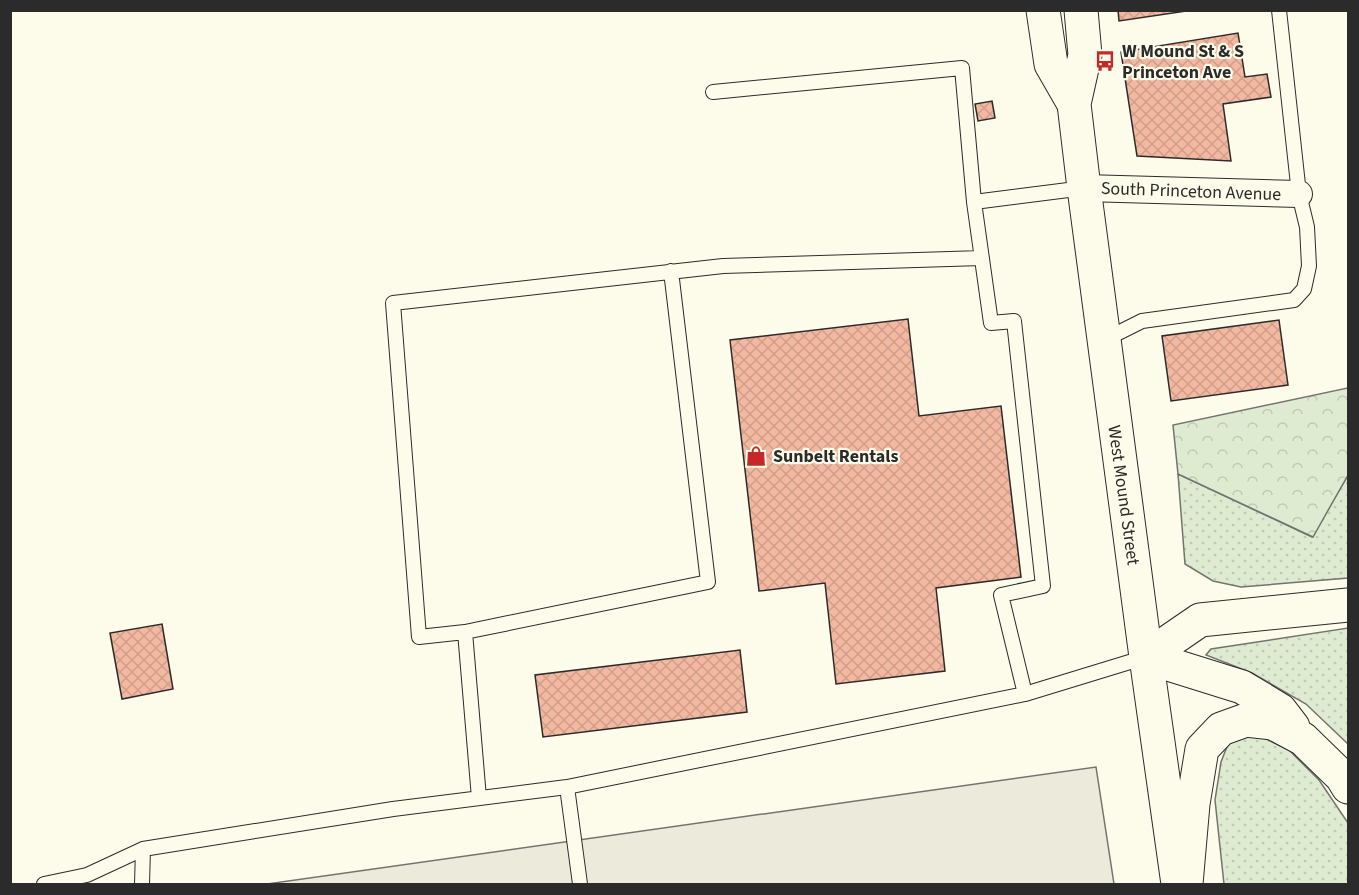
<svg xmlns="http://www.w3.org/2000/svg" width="1359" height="895" viewBox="0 0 1359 895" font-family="'Source Sans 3',sans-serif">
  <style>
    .grass { fill: url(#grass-dots); stroke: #74746e; stroke-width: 1.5 }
    .forest { fill: url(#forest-crowns); stroke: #74746e; stroke-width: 1.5 }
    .parking { fill: #eceadb; stroke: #74746e; stroke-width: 1.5 }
    .building { fill: url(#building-cross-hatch); stroke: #2b2b2b; stroke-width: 1.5 }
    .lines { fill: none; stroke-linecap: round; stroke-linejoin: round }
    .service-casing { stroke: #2b2b2b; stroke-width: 16 }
    .minor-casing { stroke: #2b2b2b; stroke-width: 28 }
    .secondary-casing { stroke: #2b2b2b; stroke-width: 35 }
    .motorway-casing { stroke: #2b2b2b; stroke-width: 35 }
    .service { stroke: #fdfbea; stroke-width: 14 }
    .minor { stroke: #fdfbea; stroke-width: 26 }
    .secondary { stroke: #fdfbea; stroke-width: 33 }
    .motorway { stroke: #fdfbea; stroke-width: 33 }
    .labels { text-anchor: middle; stroke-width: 4.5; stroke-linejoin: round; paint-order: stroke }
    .poi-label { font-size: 18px; font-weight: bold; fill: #2b2b2b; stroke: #fdfbea; text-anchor: start }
    .street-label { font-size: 18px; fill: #2b2b2b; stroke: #fdfbea }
  </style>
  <defs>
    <pattern id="grass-dots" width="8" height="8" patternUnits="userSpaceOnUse" patternTransform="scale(1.5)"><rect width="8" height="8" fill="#deebd1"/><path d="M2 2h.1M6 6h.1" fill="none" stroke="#bfcab4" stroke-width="1.8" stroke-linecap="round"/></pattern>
    <pattern id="forest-crowns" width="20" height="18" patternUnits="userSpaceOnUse" patternTransform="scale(1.5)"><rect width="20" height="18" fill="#deebd1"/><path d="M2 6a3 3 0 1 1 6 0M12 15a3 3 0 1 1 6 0" fill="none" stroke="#bfcab4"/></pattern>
    <pattern id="building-cross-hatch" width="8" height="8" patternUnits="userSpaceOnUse" patternTransform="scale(1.5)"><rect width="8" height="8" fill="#f2b8a0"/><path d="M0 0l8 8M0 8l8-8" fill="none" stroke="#d09e8a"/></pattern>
  </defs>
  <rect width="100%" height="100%" fill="#fdfbea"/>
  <path class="grass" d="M1178,474L1312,537L1348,475V578L1241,587L1213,581L1185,564Z
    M1348,628V744L1306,704L1252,673L1206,655L1211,649Z
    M1258,735L1289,750L1319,780L1348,823V884H1224L1215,800L1221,762L1230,739Z"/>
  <path class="forest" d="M1348,374V475L1313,537L1178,474L1173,425L1348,388Z"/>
  <path class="parking" d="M1096,767L1114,884H267Z"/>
  <path class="building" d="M1118,10H1193L1119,21Z
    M1238,33L1245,77L1267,74L1271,97L1223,104L1231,161L1137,156L1121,52Z
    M992,101L995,118L978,121L975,104Z
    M908,319L919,416L1001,406L1021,577L936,588L945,671L836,684L825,583L759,591L730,340Z
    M1279,320L1288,385L1171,401L1162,336Z
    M162,624L173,689L122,699L110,633Z
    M740,650L747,712L543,737L535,675Z"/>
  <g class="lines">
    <g class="service-casing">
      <path id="service" d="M713,92L962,68L974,202L1084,188
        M974,202L991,323L1014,321L1043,586L1001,595L1025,694
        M1104,340L1142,321L1294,300L1304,289L1309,266L1307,227L1299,194L1279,10
        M465,632L708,582L671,271
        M567,787L580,884
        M479,798L465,632L419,637L393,303L723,266L982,258
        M44,884L87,875L143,849L393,809L567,787L1025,694L1146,657
        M142,884L143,849"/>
    </g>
    <g class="minor-casing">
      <path id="minor" d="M1084,188L1299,194"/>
    </g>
    <g class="secondary-casing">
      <path id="secondary" d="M1043,10L1051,64L1074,104
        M1081,10L1085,55L1074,104L1084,188L1146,657L1178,884"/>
    </g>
    <g class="motorway-casing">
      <path id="motorway" d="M1146,657L1200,620L1348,605
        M1146,657L1242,687L1280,710L1293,727
        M1186,884L1193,804L1202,749L1221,729L1246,720L1273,723L1303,739L1342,777L1348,787"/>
    </g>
    <use href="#service" class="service"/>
    <use href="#minor" class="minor"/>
    <use href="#secondary" class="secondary"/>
    <use href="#motorway" class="motorway"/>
  </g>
  <defs>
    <g id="bus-bare" transform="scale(1.62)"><path d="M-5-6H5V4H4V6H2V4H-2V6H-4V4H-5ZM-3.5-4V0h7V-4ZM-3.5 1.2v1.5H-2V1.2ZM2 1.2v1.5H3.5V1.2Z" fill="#c62828" stroke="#fdfbea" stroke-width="2.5" paint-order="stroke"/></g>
    <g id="shop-bare" transform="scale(1.62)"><path d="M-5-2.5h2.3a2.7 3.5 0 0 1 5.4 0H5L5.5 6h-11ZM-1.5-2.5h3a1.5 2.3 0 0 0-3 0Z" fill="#c62828" stroke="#fdfbea" stroke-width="2.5" paint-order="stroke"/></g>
  </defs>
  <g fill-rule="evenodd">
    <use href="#bus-bare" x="1105" y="61"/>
    <use href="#shop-bare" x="756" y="456"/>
  </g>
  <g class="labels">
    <g class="poi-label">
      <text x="1122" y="57">W Mound St &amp; S<tspan x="1122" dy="21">Princeton Ave</tspan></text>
      <text x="773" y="462">Sunbelt Rentals</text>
    </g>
    <g class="street-label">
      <text transform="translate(1191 191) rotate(2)" y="6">South Princeton Avenue</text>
      <text transform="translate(1124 495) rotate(82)" y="6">West Mound Street</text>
    </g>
  </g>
  <rect width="1359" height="895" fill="none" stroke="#2b2b2b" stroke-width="24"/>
</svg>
